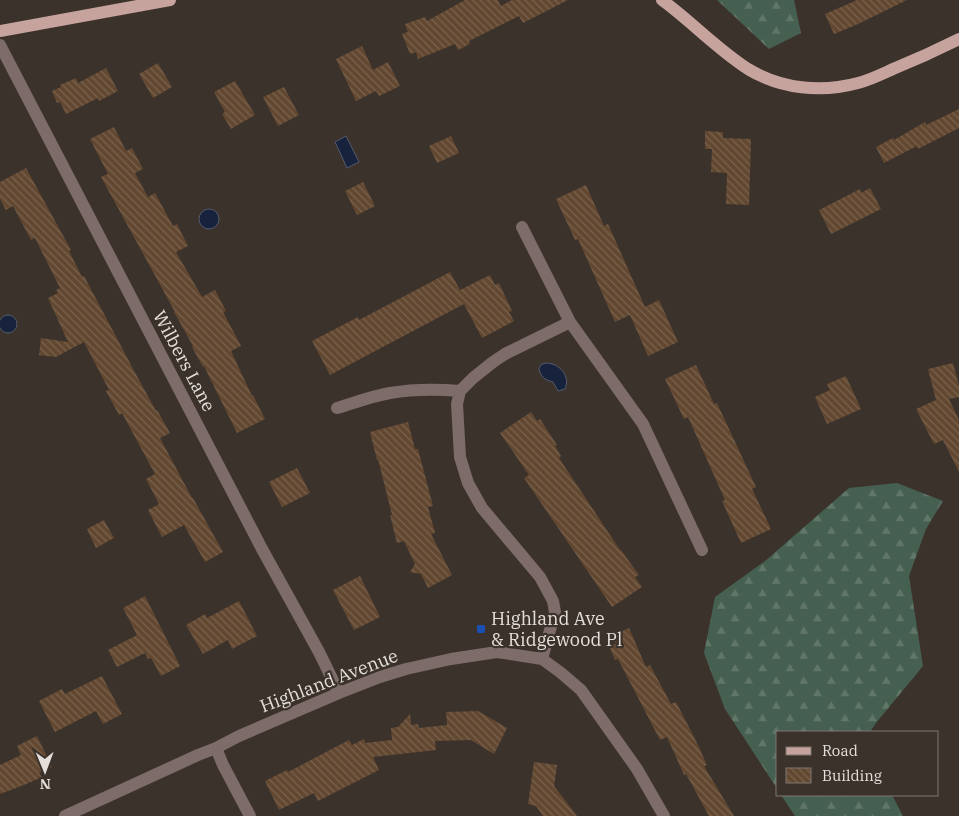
<svg xmlns="http://www.w3.org/2000/svg" width="959" height="816" viewBox="0 0 959 816" font-family="'IBM Plex Serif',serif">
  <style>
    .forest { fill: url(#forest-firs) }
    .water { fill: #17233d; stroke: #555b6c }
    .building { fill: url(#building-back-hatch) }
    .lines { fill: none; stroke-linecap: round; stroke-linejoin: round }
    .minor { stroke: #7e6c6a; stroke-width: 12 }
    .major { stroke: #c7a39e; stroke-width: 12 }
    .transit-dot { fill: #1a4fb4; stroke: #3b322b; stroke-width: 2 }
    .labels { text-anchor: middle; stroke-width: 4.5; stroke-linejoin: round; paint-order: stroke }
    .street-label { font-size: 18px; fill: #e5dfdb; stroke: #3b322b }
    .poi-label { font-size: 18px; fill: #e5dfdb; stroke: #3b322b; text-anchor: start }
  </style>
  <defs>
    <pattern id="forest-firs" width="22" height="20" patternUnits="userSpaceOnUse" patternTransform="scale(1.25)"><rect width="22" height="20" fill="#455f51"/><path d="M5 1l3.5 6h-7zM16 11l3.5 6h-7z" fill="#607669"/></pattern>
    <pattern id="building-back-hatch" width="6" height="6" patternUnits="userSpaceOnUse" patternTransform="scale(1.25)"><rect width="6" height="6" fill="#634831"/><path d="M-1 5l2 2M0 0l6 6M5-1l2 2" fill="none" stroke="#79624e"/></pattern>
  </defs>
  <rect width="100%" height="100%" fill="#3b322b"/>
  <path class="forest" d="M717,0H794L801,33L769,49Z
    M897,483L943,501L926,529L909,576L923,666L876,723L870,732H778V790L725,709L704,653L715,597L765,561L849,488Z
    M781,795H892L903,816H795Z"/>
  <path class="water" d="M346,136L359,162L347,168L335,142Z
    M199 219a10 10 0 1 1 20 0a10 10 0 1 1-20 0Z
    M-1 324a9 9 0 1 1 18 0a9 9 0 1 1-18 0Z
    M546,363C559,363 571,376 565,389L558,391L553,382C545,380 540,377 539,368L542,364Z"/>
  <path class="building" d="M465,0H498L501,6L512,0H568L523,23L519,16L469,41L470,44L458,50L455,44L418,59L416,52L410,54L402,34L408,32L405,24L425,17L427,21Z
    M857,0H907L858,24L834,34L825,14Z
    M362,46L373,70L388,62L400,86L379,96L376,91L356,101L336,59Z
    M158,63L172,87L153,98L139,74Z
    M106,68L118,91L99,101L98,98L66,114L60,102L57,103L52,91L61,87L60,85L76,78L78,83Z
    M235,81L255,115L231,129L222,114L225,112L214,92Z
    M284,87L299,115L278,126L263,97Z
    M959,109V128L918,149L917,146L884,163L876,147L893,138L894,140L925,122L926,125Z
    M114,127L126,151L132,148L143,169L135,173L148,197L155,193L173,226L177,224L188,246L176,252L202,297L215,290L226,311L223,312L241,346L231,351L252,396L253,395L265,419L237,433L204,366L203,367L192,347L193,346L174,312H175L101,177L108,174L90,139Z
    M705,131L723,132V138L751,139L749,205L726,204L727,173L711,172L712,149H705Z
    M451,136L459,153L437,163L429,146Z
    M26,168L71,250L69,251L82,277L84,276L131,365L156,411L157,410L170,433L160,438L192,498H193L223,552L205,562L184,525L162,537L148,510L159,504L146,479L155,474L122,413L119,415L106,391L109,390L84,342L56,357L39,355L41,338L68,342L48,298L58,293L56,290L60,288L35,238L31,240L13,206L6,210L0,199V182Z
    M363,182L375,206L357,215L345,191Z
    M586,185L604,226L608,224L645,307L659,300L678,342L648,356L630,315L615,322L578,239L575,240L556,199Z
    M870,188L881,209L831,234L819,210L860,189L861,193Z
    M450,272L460,290L490,275L495,285L499,283L512,311L509,312L514,321L482,338L464,304L330,375L312,341L358,317L359,320Z
    M953,363L959,386V397L949,399L959,420V472L943,440L934,444L916,409L936,400L928,369Z
    M696,365L714,404L717,403L756,487L752,489L771,529L741,543L722,501L725,500L688,417L684,419L665,379Z
    M846,376L861,409L827,424L815,397L830,390L827,384Z
    M531,412L537,421L540,419L557,445L555,446L561,456L559,458L620,550H621L639,575L635,577L642,587L612,607L524,478L529,475L500,433Z
    M408,422L415,449H418L433,506L428,507L435,533L431,534L452,575L428,588L421,574L410,572L415,564L404,541L397,543L390,515H392L378,459L377,460L370,432Z
    M297,468L310,493L282,507L269,482Z
    M104,520L114,538L96,548L87,529Z
    M360,576L380,617L354,630L333,590Z
    M145,596L180,666L161,676L151,658L148,659L145,653L117,667L108,650L137,635L123,608Z
    M239,601L257,636L232,649L228,640L203,654L186,625L205,614L207,618Z
    M629,628L646,667L650,665L671,704L676,702L697,743L707,765L704,766L734,816H709L686,774L684,775L667,737L660,740L618,659L615,660L609,646L616,644L612,636Z
    M102,676L122,714L103,724L96,711L55,732L39,701L62,689L65,694Z
    M478,711L507,728L494,754L471,740L435,741L436,750L373,757L379,770L318,801L314,793L279,810L265,781L287,770L288,772L349,740L352,745L364,739L365,743L392,740L391,728L398,727L410,714L411,725L418,724L419,728L447,725L446,712Z
    M37,736L52,767L39,773L42,777L24,785L0,794V765L21,755L17,746Z
    M534,762L557,765L554,786L577,816H543L536,806L528,804Z"/>
  <g class="lines">
    <path class="minor" d="M0,45L262,549L319,652L339,693
      M522,227L570,322L643,424L702,550
      M337,408C354,403 372,396 390,393C413,389 437,389 460,391
      M542,659L555,612L553,601L540,577L482,508L468,483L460,457L457,404L460,391L473,378L493,362L505,354L570,322
      M216,748L223,765L250,816
      M65,816L198,755L216,748L239,736L339,693L380,677L406,669L451,659L497,652L542,659L560,672L581,690L637,769L664,816"/>
    <path class="major" d="M662,0C692,22 717,49 748,69C781,89 821,93 858,83C870,80 882,74 893,69C915,60 937,50 959,39
      M0,31L170,0"/>
  </g>
  <rect class="transit-dot" x="476" y="624" width="10" height="10" rx="2.5"/>
  <g class="labels">
    <g class="street-label">
      <text transform="translate(184 361) rotate(62)" y="6">Wilbers Lane</text>
      <text transform="translate(329 681) rotate(-21)" y="6">Highland Avenue</text>
    </g>
    <g class="poi-label">
      <text x="491" y="625">Highland Ave<tspan x="491" dy="21">&amp; Ridgewood Pl</tspan></text>
    </g>
  </g>
  <rect x="776" y="731" width="162" height="65" fill="#3b322b" stroke="#7f7771"/>
  <rect x="786" y="747" width="25" height="8" fill="#c7a39e" stroke="#7f7771"/>
  <text x="822" y="756" font-size="15" fill="#e5dfdb">Road</text>
  <rect x="786" y="768" width="25" height="15" fill="url(#building-back-hatch)" stroke="#7f7771"/>
  <text x="822" y="781" font-size="15" fill="#e5dfdb">Building</text>
  <g transform="translate(45 771) rotate(179)" stroke="#3b322b" stroke-width="4" paint-order="stroke">
  <path d="M0-4L9 19L0 12L-9 19Z" fill="#e5dfdb"/>
  <text y="-8" font-size="14" font-weight="bold" text-anchor="middle" fill="#e5dfdb">N</text>
  </g>
</svg>
